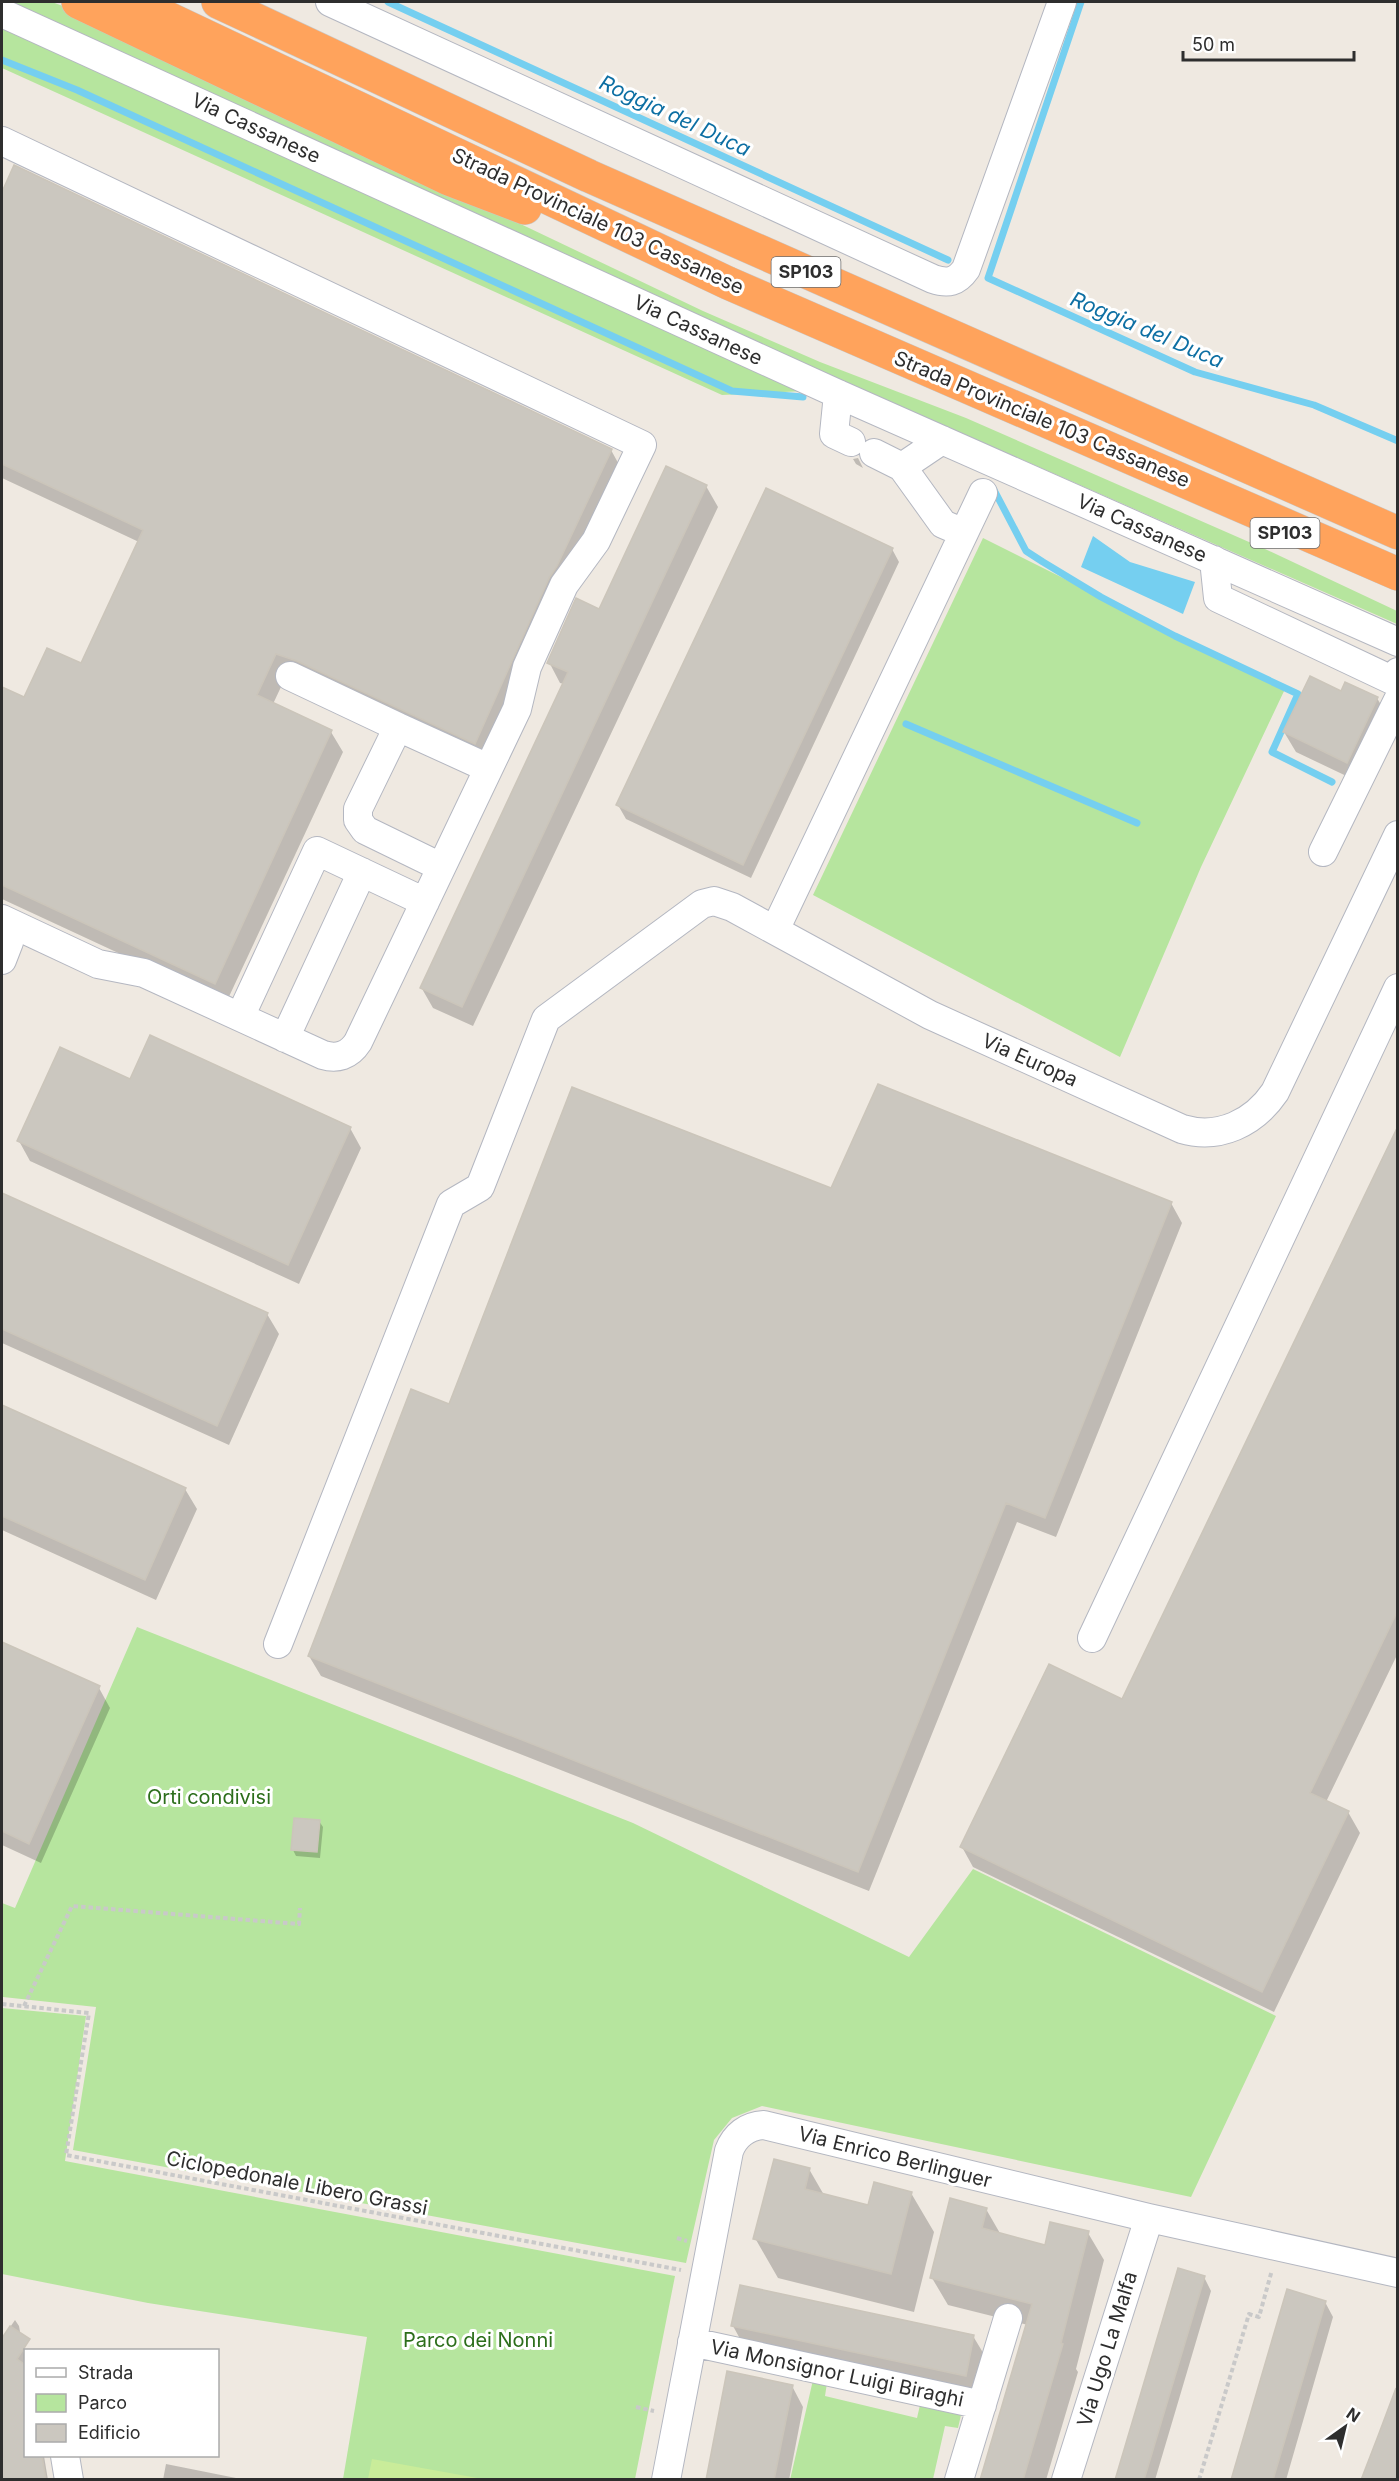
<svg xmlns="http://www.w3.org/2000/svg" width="1399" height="2481" viewBox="0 0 1399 2481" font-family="Inter,sans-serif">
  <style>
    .green { fill: #b6e59e }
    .pitch { fill: #c9ec9a }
    .water { fill: #75cff0 }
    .shadow { fill: #0003 }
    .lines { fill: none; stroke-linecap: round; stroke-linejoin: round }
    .stream { stroke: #75cff0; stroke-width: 7 }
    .building { fill: #cbc7bf; stroke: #cbc5ba; stroke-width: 1.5 }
    .minor-casing { stroke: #b4b7c1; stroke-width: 30 }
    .highway-casing { stroke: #c9c9c9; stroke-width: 34 }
    .path { stroke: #c9c9c9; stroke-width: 4; stroke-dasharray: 4.5 3; stroke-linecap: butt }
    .minor { stroke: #fff; stroke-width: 28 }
    .highway { stroke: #ffa35c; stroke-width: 33 }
    .labels { text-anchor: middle; stroke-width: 6; stroke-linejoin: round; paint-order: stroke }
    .shield { fill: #fff; stroke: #6d6d6d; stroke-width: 1.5 }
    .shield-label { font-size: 18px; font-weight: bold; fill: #2e2e2e }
    .street-label { font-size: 20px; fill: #2e2e2e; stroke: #fff }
    .park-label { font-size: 20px; fill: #2c6e1b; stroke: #fff }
    .water-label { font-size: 21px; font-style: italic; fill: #0d6fa3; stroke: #fff }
  </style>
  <rect width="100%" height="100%" fill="#efe9e1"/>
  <path class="green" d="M8,2H52L68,8L703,311L820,362L966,418L1265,549L1397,611V624L824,373Z
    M2,21L805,391L722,395L2,68Z
    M983,538L1285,689L1201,867L1120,1057L813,895Z
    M137,1627L633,1823L909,1957L973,1869L1276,2016L1191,2197L762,2106L732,2118L714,2140L686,2263L73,2150L96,2007L3,1997L2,2008L86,2016L65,2161L675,2276L635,2479H343L367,2337L148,2303L2,2274V1903L15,1908Z
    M813,2380L827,2383L825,2396L917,2418L920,2405L961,2415L958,2428L945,2426L933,2479L790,2480Z"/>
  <path class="pitch" d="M372,2459L483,2479H368Z"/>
  <path class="water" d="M1093,536L1130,562L1195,582L1183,614L1081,567Z"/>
  <path class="shadow" d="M15,167L611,450L622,470L486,763L287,674L273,704L331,732L343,752L226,1003L2,899V688L25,699L81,665L139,542L2,478V196Z
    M858,458L863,468L856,464L853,459Z
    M706,486L718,507L473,1026L433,1008L421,987L564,684L560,683L549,662L600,611Z
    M892,549L899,562L751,878L626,819L618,805Z
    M1346,684L1377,698L1389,719L1359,782L1296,752L1284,732L1342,693Z
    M131,1081L350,1128L361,1148L299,1284L30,1161L19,1141Z
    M1398,1130V1653L1326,1802L1348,1812L1360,1833L1274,2012L973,1867L962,1847L1122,1701Z
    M832,1190L1171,1203L1182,1223L1056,1537L1017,1522L869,1891L321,1676L309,1656L450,1406Z
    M2,1195L267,1314L279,1334L229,1445L2,1343Z
    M2,1406L185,1489L197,1509L156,1600L2,1530Z
    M2,1644L99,1688L110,1708L41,1863L2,1845Z
    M319,1821L323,1827L320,1858L296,1856L293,1850Z
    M809,2169L824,2195L869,2207L911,2193L934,2232L914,2312L778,2278L755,2238Z
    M986,2209L1001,2235L1046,2246L1088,2233L1104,2260L1076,2369L1078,2372L1046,2480H982L1028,2325L948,2305L932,2278Z
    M1204,2277L1211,2291L1155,2480H1117Z
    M1325,2302L1333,2317L1286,2480H1232Z
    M15,2320L19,2326L25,2360L26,2456H44L48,2480H2V2339Z
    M733,2326L973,2336L985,2356L977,2395L744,2346Z
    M792,2386L803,2407L789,2480H708Z
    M1398,2388V2480H1363Z
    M166,2464L246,2480H163Z"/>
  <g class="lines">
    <path class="stream" d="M388,2L948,260
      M1081,2L988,278L1195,372L1314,405L1398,441
      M2,60L77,90L732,391L803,397
      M993,488L1026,551L1043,562L1101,597L1175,636L1298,694L1272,752L1332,782
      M906,724L1137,823"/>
  </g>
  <path class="building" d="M14,165L612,449L557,566L549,578L475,744L297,661L276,654L257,695L332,730L215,984L2,885V687L24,697L47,648L81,663L143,530L2,464V192Z
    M666,466L707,485L462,1007L420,988L568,672L547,663L576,598L599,609Z
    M766,488L893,548L743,865L616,805Z
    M1310,676L1341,691L1345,682L1378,697L1347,763L1283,732Z
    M150,1035L351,1127L288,1265L17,1141L60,1047L130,1079Z
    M878,1084L1172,1202L1045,1518L1006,1503L858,1872L308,1656L411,1389L449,1404L572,1087L831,1188Z
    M1398,1126V1610L1310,1793L1349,1811L1262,1992L960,1847L1049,1664L1122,1699Z
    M2,1193L268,1313L217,1426L2,1329Z
    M2,1405L186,1488L145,1580L2,1516Z
    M2,1642L100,1686L29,1844L2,1831Z
    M294,1818L320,1820L317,1852L291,1850Z
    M774,2159L810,2168L805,2189L868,2205L874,2182L912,2192L891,2274L753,2239Z
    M950,2198L987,2208L982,2228L1045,2245L1050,2222L1089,2231L1061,2343L1063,2344L1023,2480H980L1032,2304L930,2278Z
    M1178,2268L1205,2276L1144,2480H1115Z
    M740,2285L974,2335L966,2376L731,2326Z
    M1287,2289L1326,2301L1310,2355L1273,2480H1231Z
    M10,2326L30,2339L17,2359L24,2364L26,2370V2456H42L46,2480H2V2338Z
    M727,2371L793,2385L774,2480H706Z
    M1396,2388L1398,2480H1361L1378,2436Z"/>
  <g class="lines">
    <g class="minor-casing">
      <path id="minor" d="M330,2L933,279C948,284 957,282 966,269L1062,2
        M2,13L838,394L1398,642
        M2,141L642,445L596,541L564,585L527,667L517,709L358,1042C349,1056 337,1059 323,1055L144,973L98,964L2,919
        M838,394L834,434L851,442
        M874,453L902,467L942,440
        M902,467L943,524L964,533
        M1214,560L1218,598L1394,681L1398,672
        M290,676L398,727
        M1323,852L1398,700
        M441,867L365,830L358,820V809L398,727L488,768
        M775,930L983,493
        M2,960L9,942
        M240,1017L317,851L425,902
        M285,1038L362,872
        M1092,1638L1398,988
        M278,1644L451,1204L480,1187L546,1019L702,904L714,901L732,907L930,1015L1182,1129C1219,1140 1254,1123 1275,1092L1398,835
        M692,2342L982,2405
        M65,2456L69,2480
        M666,2480L729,2151C735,2135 747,2126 764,2125L1149,2218L1398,2273
        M959,2480L1008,2318
        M1066,2480L1149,2218"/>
    </g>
    <g class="highway-casing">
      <path id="highway" d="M78,2L449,179L525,208
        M134,2L728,283L1398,574
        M218,2L589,176L1398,533"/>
    </g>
    <path class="path" d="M2,2004L89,2013L66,2155L681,2270
      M24,2006L72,1906L299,1924L300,1908
      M677,2238L687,2241
      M636,2407L654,2411
      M1199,2480L1249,2314L1259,2317L1272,2270"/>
    <use href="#minor" class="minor"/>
    <use href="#highway" class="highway"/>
  </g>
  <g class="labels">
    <g class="shield">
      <rect x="771.5" y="257" width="69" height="30" rx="4.5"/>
      <rect x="1250.5" y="518" width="69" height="30" rx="4.5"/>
    </g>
    <g class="shield-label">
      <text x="806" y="278">SP103</text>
      <text x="1285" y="539">SP103</text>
    </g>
    <g class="street-label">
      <text transform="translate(256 128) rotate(25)" y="7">Via Cassanese</text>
      <text transform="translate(598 221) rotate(25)" y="7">Strada Provinciale 103 Cassanese</text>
      <text transform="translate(698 330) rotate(25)" y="7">Via Cassanese</text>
      <text transform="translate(1042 419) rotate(23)" y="7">Strada Provinciale 103 Cassanese</text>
      <text transform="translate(1142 528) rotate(24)" y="7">Via Cassanese</text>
      <text transform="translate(1030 1060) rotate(24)" y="7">Via Europa</text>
      <text transform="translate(895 2157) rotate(14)" y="7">Via Enrico Berlinguer</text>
      <text transform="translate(297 2183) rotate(11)" y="7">Ciclopedonale Libero Grassi</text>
      <text transform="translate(1107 2349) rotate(-73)" y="7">Via Ugo La Malfa</text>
      <text transform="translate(837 2373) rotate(12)" y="7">Via Monsignor Luigi Biraghi</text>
    </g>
    <g class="park-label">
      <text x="209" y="1804">Orti condivisi</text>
      <text x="478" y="2347">Parco dei Nonni</text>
    </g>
    <g class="water-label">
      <text transform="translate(675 116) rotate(25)" y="7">Roggia del Duca</text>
      <text transform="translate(1147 330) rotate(23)" y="7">Roggia del Duca</text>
    </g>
  </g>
  <rect width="1399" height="2481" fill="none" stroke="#2e2e2e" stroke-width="6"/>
  <rect x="24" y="2349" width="195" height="108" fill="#ffffff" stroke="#ababab" stroke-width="1.5"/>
  <rect x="36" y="2368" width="30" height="9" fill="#ffffff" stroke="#ababab" stroke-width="1.5"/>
  <text x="78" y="2379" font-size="18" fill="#2e2e2e">Strada</text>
  <rect x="36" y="2394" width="30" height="18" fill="#b6e59e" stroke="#ababab" stroke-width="1.5"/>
  <text x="78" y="2409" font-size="18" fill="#2e2e2e">Parco</text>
  <rect x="36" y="2424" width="30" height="18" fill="#cbc7bf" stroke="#ababab" stroke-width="1.5"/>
  <text x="78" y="2439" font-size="18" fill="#2e2e2e">Edificio</text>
  <g transform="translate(1345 2427) rotate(34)" stroke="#ffffff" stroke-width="4.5" paint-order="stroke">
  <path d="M0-4.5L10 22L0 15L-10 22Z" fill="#2e2e2e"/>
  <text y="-9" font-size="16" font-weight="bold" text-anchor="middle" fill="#2e2e2e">N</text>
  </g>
  <path d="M1183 51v9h171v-9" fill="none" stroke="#2e2e2e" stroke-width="3"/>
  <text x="1192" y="51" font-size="18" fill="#2e2e2e" stroke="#ffffff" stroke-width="4.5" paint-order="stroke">50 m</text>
</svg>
